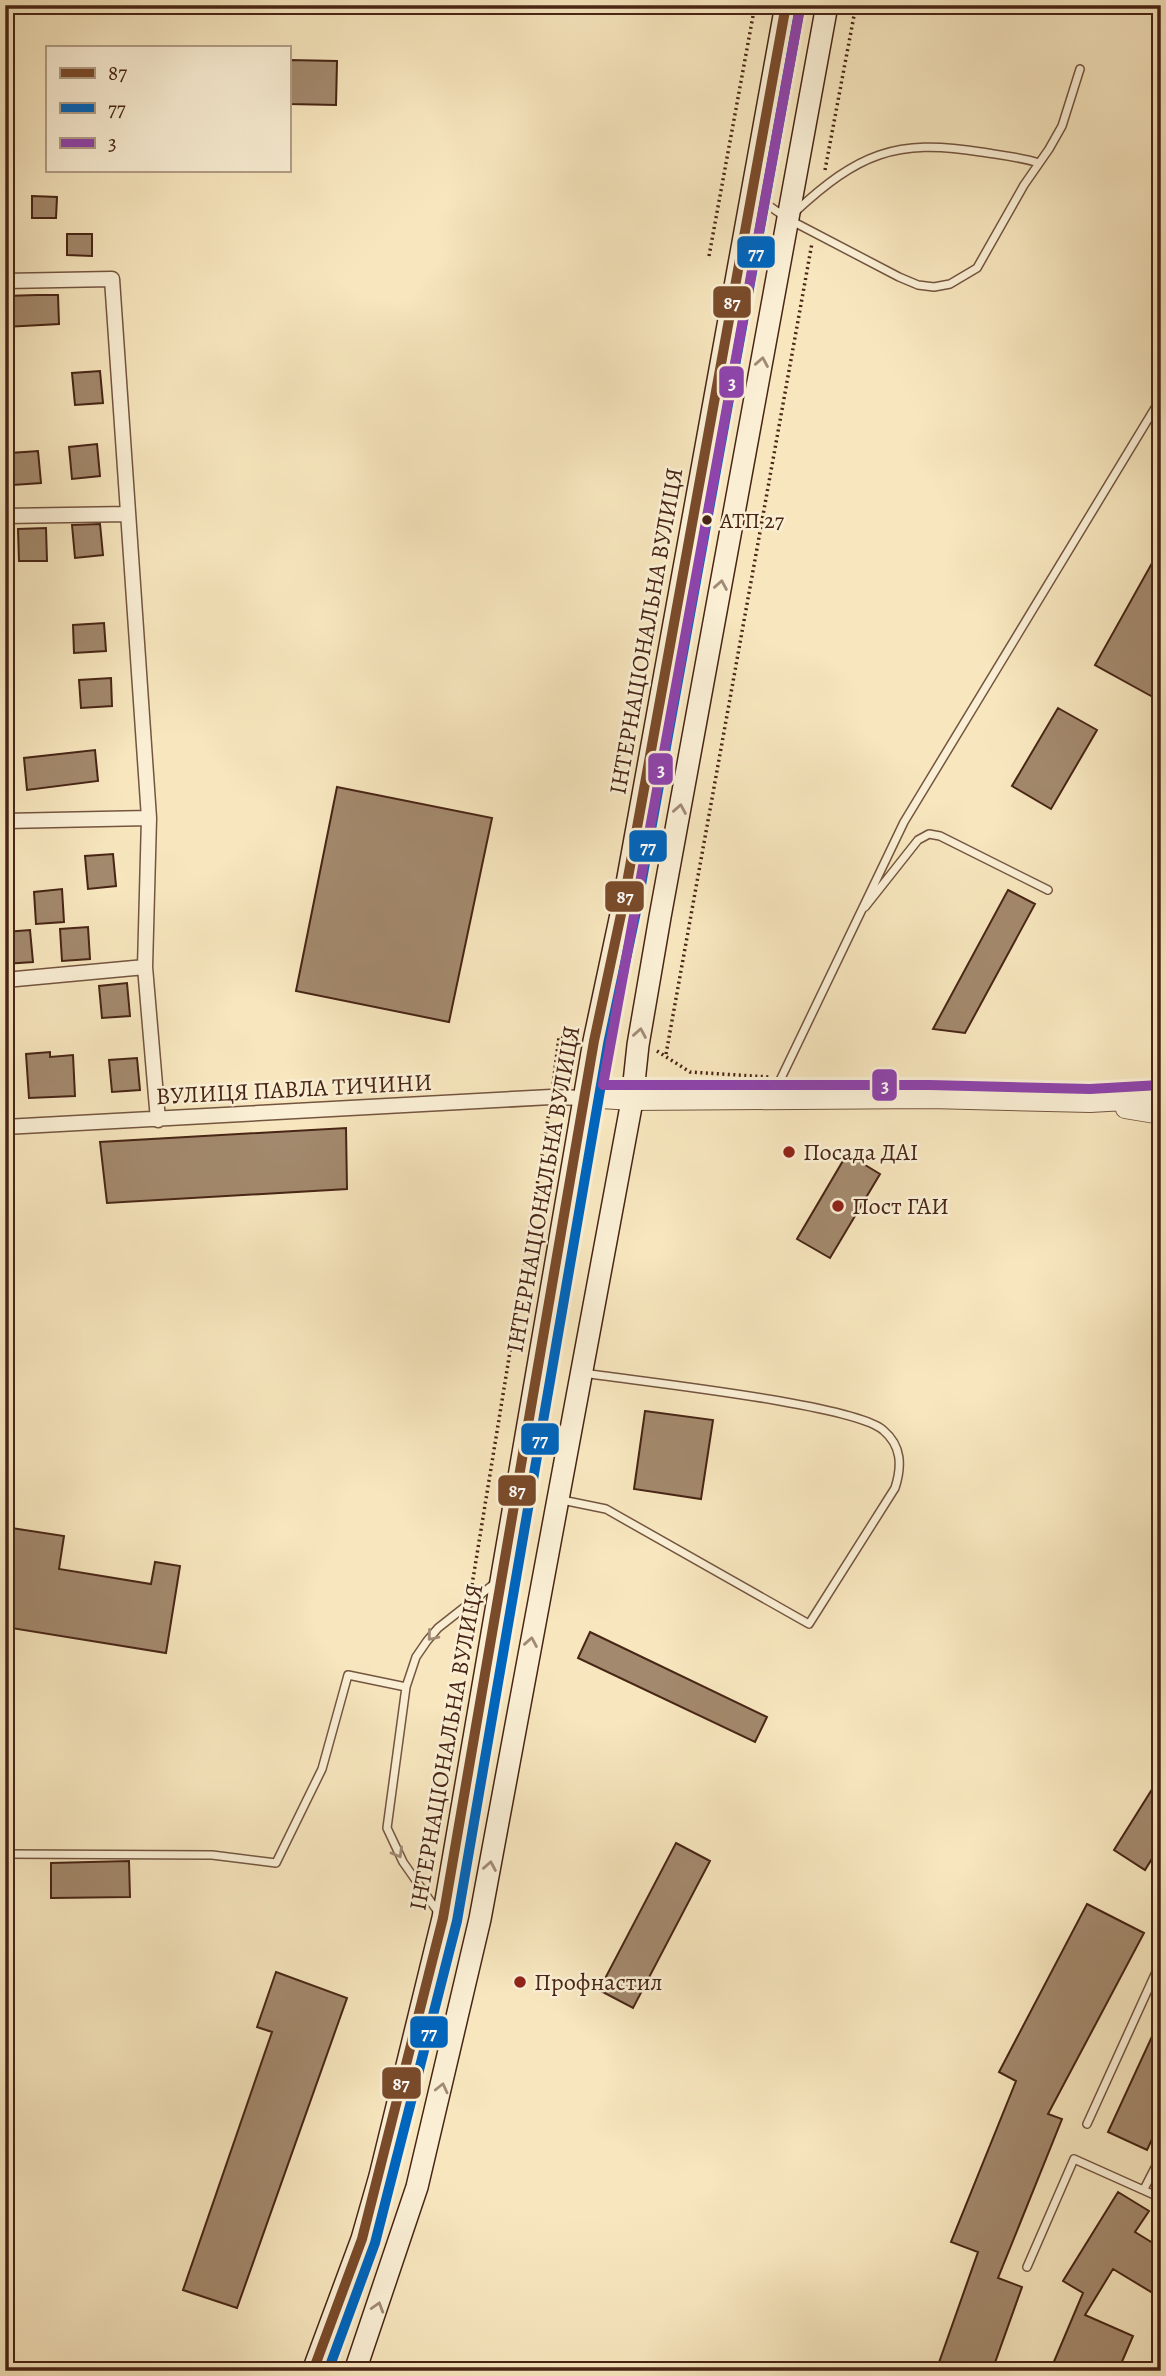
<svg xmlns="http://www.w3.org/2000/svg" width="1166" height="2376" viewBox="0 0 1166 2376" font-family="Alegreya,serif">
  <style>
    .building { fill: #a3896d; stroke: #482515; stroke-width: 2 }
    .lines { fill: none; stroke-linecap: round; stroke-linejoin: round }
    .service-casing { stroke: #74553f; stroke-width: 10 }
    .minor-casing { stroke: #74553f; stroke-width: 17 }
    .tertiary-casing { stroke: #74553f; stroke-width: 20 }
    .secondary-casing { stroke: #482515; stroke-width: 24 }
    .path { stroke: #482515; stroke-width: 3.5; stroke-dasharray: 2 3.5; stroke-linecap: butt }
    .service { stroke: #faefd5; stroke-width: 7 }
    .minor { stroke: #faefd5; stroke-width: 14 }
    .tertiary { stroke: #faefd5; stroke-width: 18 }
    .secondary { stroke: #faefd5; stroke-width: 21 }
    .bus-1-casing { stroke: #faefd5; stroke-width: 16 }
    .bus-2-casing { stroke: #faefd5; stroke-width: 16 }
    .bus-3-casing { stroke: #faefd5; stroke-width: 16 }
    .bus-1 { stroke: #7a4b2a; stroke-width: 10 }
    .bus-2 { stroke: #0065bd; stroke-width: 10 }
    .bus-3 { stroke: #8e44ad; stroke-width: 10 }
    .oneway { stroke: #a18a75 }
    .bus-dot { fill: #482515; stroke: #faefd5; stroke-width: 2.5 }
    .poi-dot { fill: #8f2418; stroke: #faefd5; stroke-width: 2.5 }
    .labels { text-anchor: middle; stroke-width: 5; stroke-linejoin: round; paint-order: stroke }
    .bus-label { font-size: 22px; fill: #482515; stroke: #faefd5; text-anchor: start }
    .street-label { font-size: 24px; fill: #482515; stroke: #faefd5 }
    .poi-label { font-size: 24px; fill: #482515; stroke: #faefd5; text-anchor: start }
    .line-badge { stroke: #faefd5; stroke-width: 2.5 }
    .badge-label { font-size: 19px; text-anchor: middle; font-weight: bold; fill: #fff }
  </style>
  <rect width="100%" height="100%" fill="#f7e6be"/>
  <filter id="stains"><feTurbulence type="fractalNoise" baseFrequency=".00286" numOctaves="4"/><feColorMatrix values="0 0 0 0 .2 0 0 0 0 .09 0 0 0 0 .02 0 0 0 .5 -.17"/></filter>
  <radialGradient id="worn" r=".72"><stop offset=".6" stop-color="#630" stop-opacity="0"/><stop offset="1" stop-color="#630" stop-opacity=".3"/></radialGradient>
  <path class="building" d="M289,60L337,61L336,105L289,104Z
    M32,196L57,197L56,218H32Z
    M67,234H92V256L67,255Z
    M37,295H58L59,324L5,327V296Z
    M100,371L103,403L75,405L72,373Z
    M97,444L100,476L72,479L69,447Z
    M38,451L41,483L13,485L10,453Z
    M100,524L103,555L75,558L72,525Z
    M46,528L47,561H19L18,529Z
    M1161,547V678L1151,696L1095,665Z
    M104,623L106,651L74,653L73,625Z
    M111,678L112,706L81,708L79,680Z
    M1058,708L1097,730L1051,809L1012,786Z
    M95,750L98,781L27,790L24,758Z
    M337,787L492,818L449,1022L296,991Z
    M113,854L116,886L88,889L85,856Z
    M62,889L64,922L36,924L34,892Z
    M1008,890L1035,904L965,1033L933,1029Z
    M88,927L90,959L62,961L60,929Z
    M30,930L33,962L5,964V932Z
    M127,983L130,1016L102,1018L99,986Z
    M50,1052V1057L73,1055L75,1096L29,1098L26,1054Z
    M137,1058L140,1090L112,1092L109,1060Z
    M346,1128L347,1189L107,1203L100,1142Z
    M847,1154L880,1174L830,1258L797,1239Z
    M645,1411L713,1420L701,1499L634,1489Z
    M5,1527L64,1536L59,1569L151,1584L155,1562L180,1566L166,1653L5,1627Z
    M590,1632L767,1717L755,1742L578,1658Z
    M1161,1775V1844L1145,1870L1114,1850Z
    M676,1843L710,1861L633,2008L599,1990Z
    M129,1861L130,1897L51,1898V1863Z
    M1087,1904L1144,1933L1048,2114L1062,2119L998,2278L1022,2287L992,2371H936L978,2252L951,2242L1016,2081L999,2072Z
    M276,1972L347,1998L237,2308L183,2290L272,2032L257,2027Z
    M1161,2017V2120L1147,2150L1108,2132Z
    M1118,2192L1149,2211L1135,2232L1161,2248V2298L1113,2269L1085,2315L1133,2336L1118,2371H1050L1083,2293L1063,2281Z"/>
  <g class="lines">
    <g class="service-casing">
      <path id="service" d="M755,196L788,219L899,277L918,285L934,287L950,284L977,268L1024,185L1049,149L1062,126L1080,69
        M795,212C858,154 895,138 981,152C1000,155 1020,157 1039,163
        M865,907L918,840L929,834L940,836L1048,890
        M772,1097L904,822L1161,398
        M562,1500L606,1509L809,1624L895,1488C902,1466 902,1446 883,1430C854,1404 635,1381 584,1373
        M5,1854L212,1855L276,1863L322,1769L348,1675L406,1687
        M438,1912L403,1862L387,1828L406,1687L416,1657L427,1641L438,1628L494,1584
        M1087,2124L1161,1961
        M1144,2189L1161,2156
        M1027,2267L1074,2159L1161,2198"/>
    </g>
    <g class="minor-casing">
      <path id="minor" d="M5,281L112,279L149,818L145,967L158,1120
        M5,516L128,514
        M5,821L149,818
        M5,980L145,967
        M5,1127L551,1097L586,1098"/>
    </g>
    <g class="tertiary-casing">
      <path id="tertiary" d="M586,1098L632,1101L930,1099L1090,1103L1161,1099
        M1125,1109L1161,1115"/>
    </g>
    <g class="secondary-casing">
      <path id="secondary" d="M313,2371L362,2239L380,2176L443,1918L594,1041L623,905L786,5
        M355,2371L417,2187L480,1919L632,1101L638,1045L660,917L827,5"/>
    </g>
    <path class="path" d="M825,170L856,5
      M709,256L755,5
      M657,1051L690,1072L769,1077
      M666,1054L812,243
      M553,1084L559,1037L577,1039
      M472,1585L549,1112"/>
    <use href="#service" class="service"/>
    <use href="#minor" class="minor"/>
    <use href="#tertiary" class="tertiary"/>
    <use href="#secondary" class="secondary"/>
    <g class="bus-1-casing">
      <path id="bus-1" d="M313,2371L362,2239L443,1918L594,1041L623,905L786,5"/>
    </g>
    <g class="bus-2-casing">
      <path id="bus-2" d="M328,2371L375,2243L457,1921L608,1044L637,907L800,7"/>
    </g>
    <g class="bus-3-casing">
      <path id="bus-3" d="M800,8L603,1085H930L1090,1089L1160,1085"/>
    </g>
    <use href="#bus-1" class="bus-1"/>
    <use href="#bus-2" class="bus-2"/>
    <use href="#bus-3" class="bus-3"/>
  </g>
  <defs><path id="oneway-chevron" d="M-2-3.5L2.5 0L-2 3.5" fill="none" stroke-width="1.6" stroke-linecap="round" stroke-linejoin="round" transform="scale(1.75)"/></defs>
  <g class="oneway">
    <use href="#oneway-chevron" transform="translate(762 362) rotate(-80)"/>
    <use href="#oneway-chevron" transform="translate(721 585) rotate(-80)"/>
    <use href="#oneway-chevron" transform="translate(680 809) rotate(-80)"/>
    <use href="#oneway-chevron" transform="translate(640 1033) rotate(-80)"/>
    <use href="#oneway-chevron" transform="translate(432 1636) rotate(130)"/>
    <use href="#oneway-chevron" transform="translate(531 1642) rotate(-80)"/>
    <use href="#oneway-chevron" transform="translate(398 1853) rotate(60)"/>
    <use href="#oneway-chevron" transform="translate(490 1866) rotate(-80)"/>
    <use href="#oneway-chevron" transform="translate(442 2088) rotate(-77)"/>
    <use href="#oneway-chevron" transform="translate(378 2307) rotate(-73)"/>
  </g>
  <circle class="bus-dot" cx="707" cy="520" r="6"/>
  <g class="poi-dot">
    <circle cx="789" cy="1152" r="7"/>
    <circle cx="838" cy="1206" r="7"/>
    <circle cx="520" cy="1982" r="7"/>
  </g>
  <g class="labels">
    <g class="bus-label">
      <text x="720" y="528">АТП 27</text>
    </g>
    <g class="street-label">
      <text transform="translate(646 631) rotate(-80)" y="8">ІНТЕРНАЦІОНАЛЬНА ВУЛИЦЯ</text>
      <text transform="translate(294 1089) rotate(-3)" y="8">ВУЛИЦЯ ПАВЛА ТИЧИНИ</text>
      <text transform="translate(543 1189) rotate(-80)" y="8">ІНТЕРНАЦІОНАЛЬНА ВУЛИЦЯ</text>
      <text transform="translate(446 1747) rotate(-80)" y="8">ІНТЕРНАЦІОНАЛЬНА ВУЛИЦЯ</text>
    </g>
    <g class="poi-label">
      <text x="803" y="1160">Посада ДАІ</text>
      <text x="852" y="1214">Пост ГАИ</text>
      <text x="534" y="1990">Профнастил</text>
    </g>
  </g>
  <g class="line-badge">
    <rect x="736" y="235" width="40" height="34" rx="7" fill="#0065bd"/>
    <rect x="712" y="285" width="40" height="34" rx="7" fill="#7a4b2a"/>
    <rect x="718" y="365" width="27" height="34" rx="7" fill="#8e44ad"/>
    <rect x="647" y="752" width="27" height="34" rx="7" fill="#8e44ad"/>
    <rect x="628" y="829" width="40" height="34" rx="7" fill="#0065bd"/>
    <rect x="604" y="880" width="41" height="33" rx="7" fill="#7a4b2a"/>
    <rect x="871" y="1068" width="27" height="34" rx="7" fill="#8e44ad"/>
    <rect x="520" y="1422" width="40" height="34" rx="7" fill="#0065bd"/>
    <rect x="497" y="1474" width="40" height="33" rx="7" fill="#7a4b2a"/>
    <rect x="409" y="2015" width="40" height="34" rx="7" fill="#0065bd"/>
    <rect x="381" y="2066" width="41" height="34" rx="7" fill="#7a4b2a"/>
  </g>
  <g class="badge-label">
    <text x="756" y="259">77</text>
    <text x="732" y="309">87</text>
    <text x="732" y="389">3</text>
    <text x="661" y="776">3</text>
    <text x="648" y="853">77</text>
    <text x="625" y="903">87</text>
    <text x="885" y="1092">3</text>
    <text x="540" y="1446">77</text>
    <text x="517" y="1497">87</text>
    <text x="429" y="2039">77</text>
    <text x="401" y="2090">87</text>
  </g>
  <rect width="1166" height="2376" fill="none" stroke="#f7e6be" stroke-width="28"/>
  <rect x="7" y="7" width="1152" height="2362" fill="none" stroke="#482515" stroke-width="3.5"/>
  <rect x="14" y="14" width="1138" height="2348" fill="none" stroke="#482515" stroke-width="2"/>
  <rect x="46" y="46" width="245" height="126" fill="#faefd5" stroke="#b39e88" stroke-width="2"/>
  <rect x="60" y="68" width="35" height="10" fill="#7a4b2a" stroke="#b39e88" stroke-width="2"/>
  <text x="108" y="80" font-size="21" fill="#482515">87</text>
  <rect x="60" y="103" width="35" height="10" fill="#0065bd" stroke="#b39e88" stroke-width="2"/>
  <text x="108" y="116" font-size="21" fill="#482515">77</text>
  <rect x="60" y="138" width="35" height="10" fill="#8e44ad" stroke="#b39e88" stroke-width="2"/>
  <text x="108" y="150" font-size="21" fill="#482515">3</text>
  <rect width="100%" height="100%" filter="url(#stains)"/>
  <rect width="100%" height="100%" fill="url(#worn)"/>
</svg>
